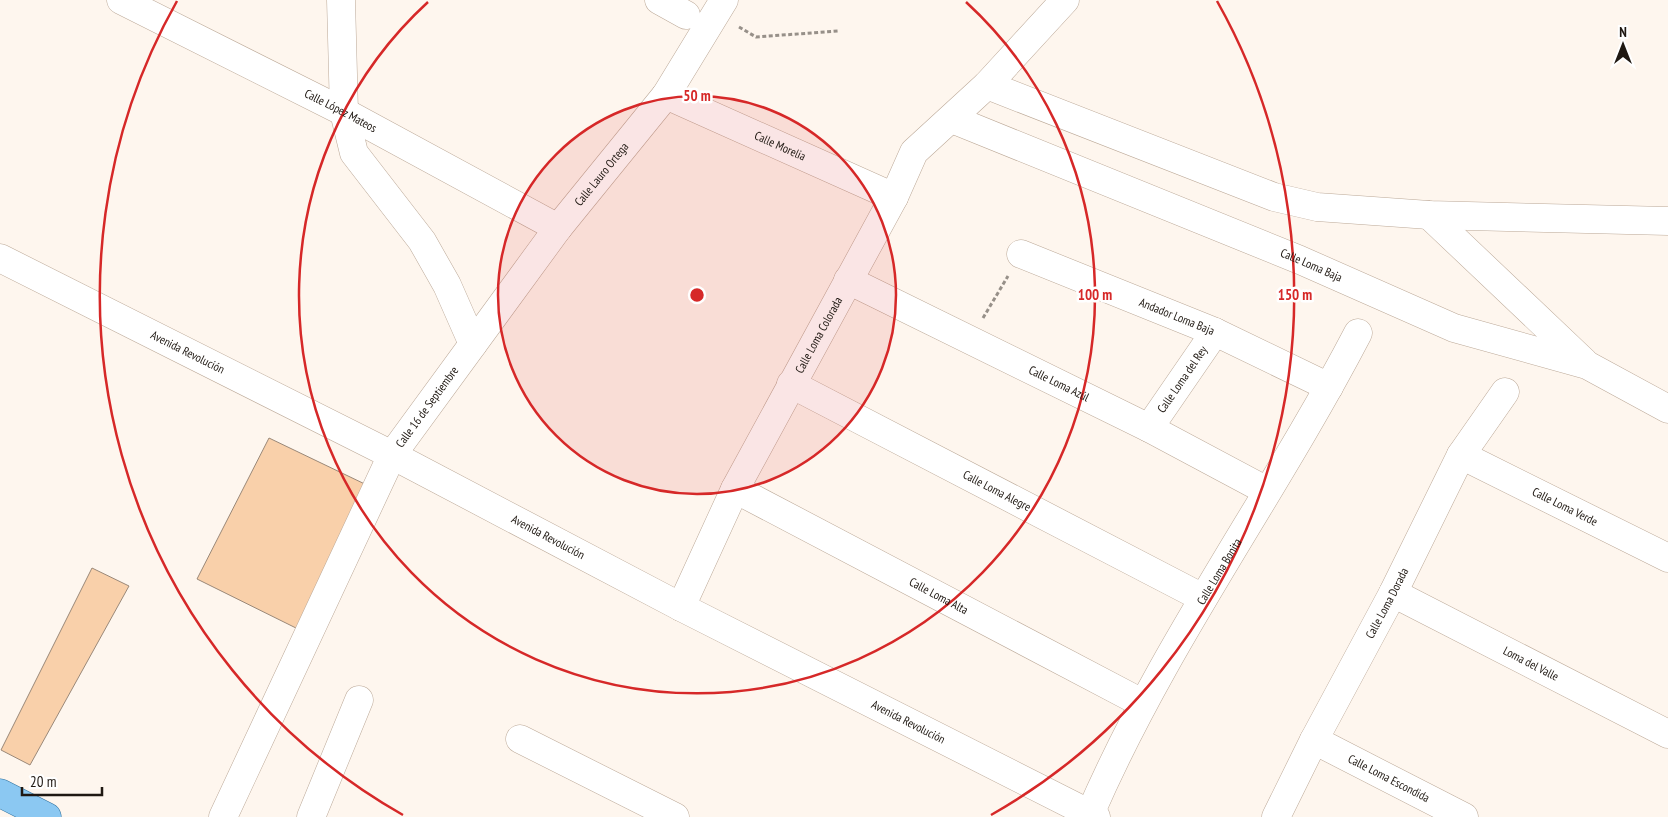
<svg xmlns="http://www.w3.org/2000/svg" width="1668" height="817" viewBox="0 0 1668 817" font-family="'PT Sans Narrow',sans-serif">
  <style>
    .building { fill: #f9d0aa; stroke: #9a8878 }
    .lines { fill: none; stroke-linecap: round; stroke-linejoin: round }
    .minor-casing { stroke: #bca998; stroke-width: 29 }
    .major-casing { stroke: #32729e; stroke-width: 29 }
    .path { stroke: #979089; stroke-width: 3; stroke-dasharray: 4 2.5; stroke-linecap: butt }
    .minor { stroke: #fff; stroke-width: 28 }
    .major { stroke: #8bc8f2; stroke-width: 28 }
    .ring { fill: none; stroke: #d62828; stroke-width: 2.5 }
    .labels { text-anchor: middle; stroke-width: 5; stroke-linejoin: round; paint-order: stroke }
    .street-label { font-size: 12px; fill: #1f1812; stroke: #fff }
    .centre { fill: #d62828; stroke: #fff; stroke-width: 2.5 }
    .ring-label { font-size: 15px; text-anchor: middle; font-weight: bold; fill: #d62828; stroke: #fff; stroke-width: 5; stroke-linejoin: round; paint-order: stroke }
  </style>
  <rect width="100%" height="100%" fill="#fef6ee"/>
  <path class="building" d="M269,438L371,487L300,630L197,579Z
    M92,568L129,586L30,765L1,750Z"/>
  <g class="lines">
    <g class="minor-casing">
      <g id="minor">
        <path id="s1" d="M121,0L344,112L558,228"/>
        <path d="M341,0L344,112L354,153L422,241L447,285L473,344"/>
        <path d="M659,0L686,15"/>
        <path d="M987,85L1274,197L1317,207L1429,215L1668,221"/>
        <path id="s2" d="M666,95L894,197"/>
        <path id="s3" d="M952,119L1300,260L1454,328L1587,365L1668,409"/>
        <path d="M1429,215L1584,362"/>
        <path id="s4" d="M1021,254L1215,332L1329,387"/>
        <path id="s5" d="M0,258L392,455L681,607L1096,817"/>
        <path id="s6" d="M848,280L1149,428L1267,491"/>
        <path id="s7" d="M791,384L1203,598"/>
        <path id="s8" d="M1149,428L1215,332"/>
        <path id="s9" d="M1461,455L1668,558"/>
        <path id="s10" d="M735,489L1142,703"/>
        <path id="s11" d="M1393,593L1668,734"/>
        <path id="s12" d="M681,607L735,489L894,197L914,152L987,85L1065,0"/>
        <path d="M520,739L675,817"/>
        <path id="s13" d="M1314,740L1464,817"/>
        <path id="s14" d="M1090,814C1163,645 1273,496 1358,333"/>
        <path id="s15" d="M223,817L392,455L558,228L666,95L724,0"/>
        <path d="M311,817L359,700"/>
        <path id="s16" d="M1276,817L1314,740L1393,593L1461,455L1505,392"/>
      </g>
    </g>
    <g class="major-casing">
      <path id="major" d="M0,793L47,817"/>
    </g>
    <path class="path" d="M739,27L756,37L838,31
      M983,318L1008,276"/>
    <use href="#minor" class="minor"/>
    <use href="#major" class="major"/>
  </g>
  <circle cx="697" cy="295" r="199" fill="#d62828" fill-opacity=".12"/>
  <g class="ring">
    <circle cx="697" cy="295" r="199"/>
    <path d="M966 2A398 398 0 1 1 428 2"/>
    <path d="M403 815A598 598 0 0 1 177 1M1217 1A598 598 0 0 1 991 815"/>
  </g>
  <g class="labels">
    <g class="street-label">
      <text dy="4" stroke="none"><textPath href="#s1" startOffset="246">Calle López Mateos</textPath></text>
      <text dy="4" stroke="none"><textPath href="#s2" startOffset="125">Calle Morelia</textPath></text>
      <text dy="4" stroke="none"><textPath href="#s15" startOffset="750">Calle Lauro Ortega</textPath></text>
      <text dy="4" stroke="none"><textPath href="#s3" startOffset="388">Calle Loma Baja</textPath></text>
      <text dy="4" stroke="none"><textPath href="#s4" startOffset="168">Andador Loma Baja</textPath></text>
      <text dy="4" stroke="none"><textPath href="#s12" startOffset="305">Calle Loma Colorada</textPath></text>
      <text dy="4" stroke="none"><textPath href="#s5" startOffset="210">Avenida Revolución</textPath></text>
      <text dy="4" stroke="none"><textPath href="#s8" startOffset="59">Calle Loma del Rey</textPath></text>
      <text dy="4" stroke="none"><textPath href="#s6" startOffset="235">Calle Loma Azúl</textPath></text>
      <text dy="4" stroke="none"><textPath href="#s15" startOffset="459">Calle 16 de Septiembre</textPath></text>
      <text dy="4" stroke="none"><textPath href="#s7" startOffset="232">Calle Loma Alegre</textPath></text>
      <text dy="4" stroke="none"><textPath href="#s9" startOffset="116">Calle Loma Verde</textPath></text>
      <text dy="4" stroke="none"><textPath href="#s5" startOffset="615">Avenida Revolución</textPath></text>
      <text dy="4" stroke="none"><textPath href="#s14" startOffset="275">Calle Loma Bonita</textPath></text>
      <text dy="4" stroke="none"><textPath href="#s10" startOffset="230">Calle Loma Alta</textPath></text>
      <text dy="4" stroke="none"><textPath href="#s16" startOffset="241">Calle Loma Dorada</textPath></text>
      <text dy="4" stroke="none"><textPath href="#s11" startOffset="155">Loma del Valle</textPath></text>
      <text dy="4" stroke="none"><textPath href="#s5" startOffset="1020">Avenida Revolución</textPath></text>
      <text dy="4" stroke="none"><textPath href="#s13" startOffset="84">Calle Loma Escondida</textPath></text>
    </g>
  </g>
  <circle cx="697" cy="295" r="8" class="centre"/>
  <g class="ring-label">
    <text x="697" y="101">50 m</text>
    <text x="1095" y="300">100 m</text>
    <text x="1295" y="300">150 m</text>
  </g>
  <g transform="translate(1623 45)" stroke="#ffffff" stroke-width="4" paint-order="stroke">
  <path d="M0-4L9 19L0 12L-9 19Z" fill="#1f1812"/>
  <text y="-8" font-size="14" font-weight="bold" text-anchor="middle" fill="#1f1812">N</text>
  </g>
  <path d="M22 787v8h80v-8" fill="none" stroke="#1f1812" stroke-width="2.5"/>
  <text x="30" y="787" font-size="15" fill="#1f1812" stroke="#ffffff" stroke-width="4" paint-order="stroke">20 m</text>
</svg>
